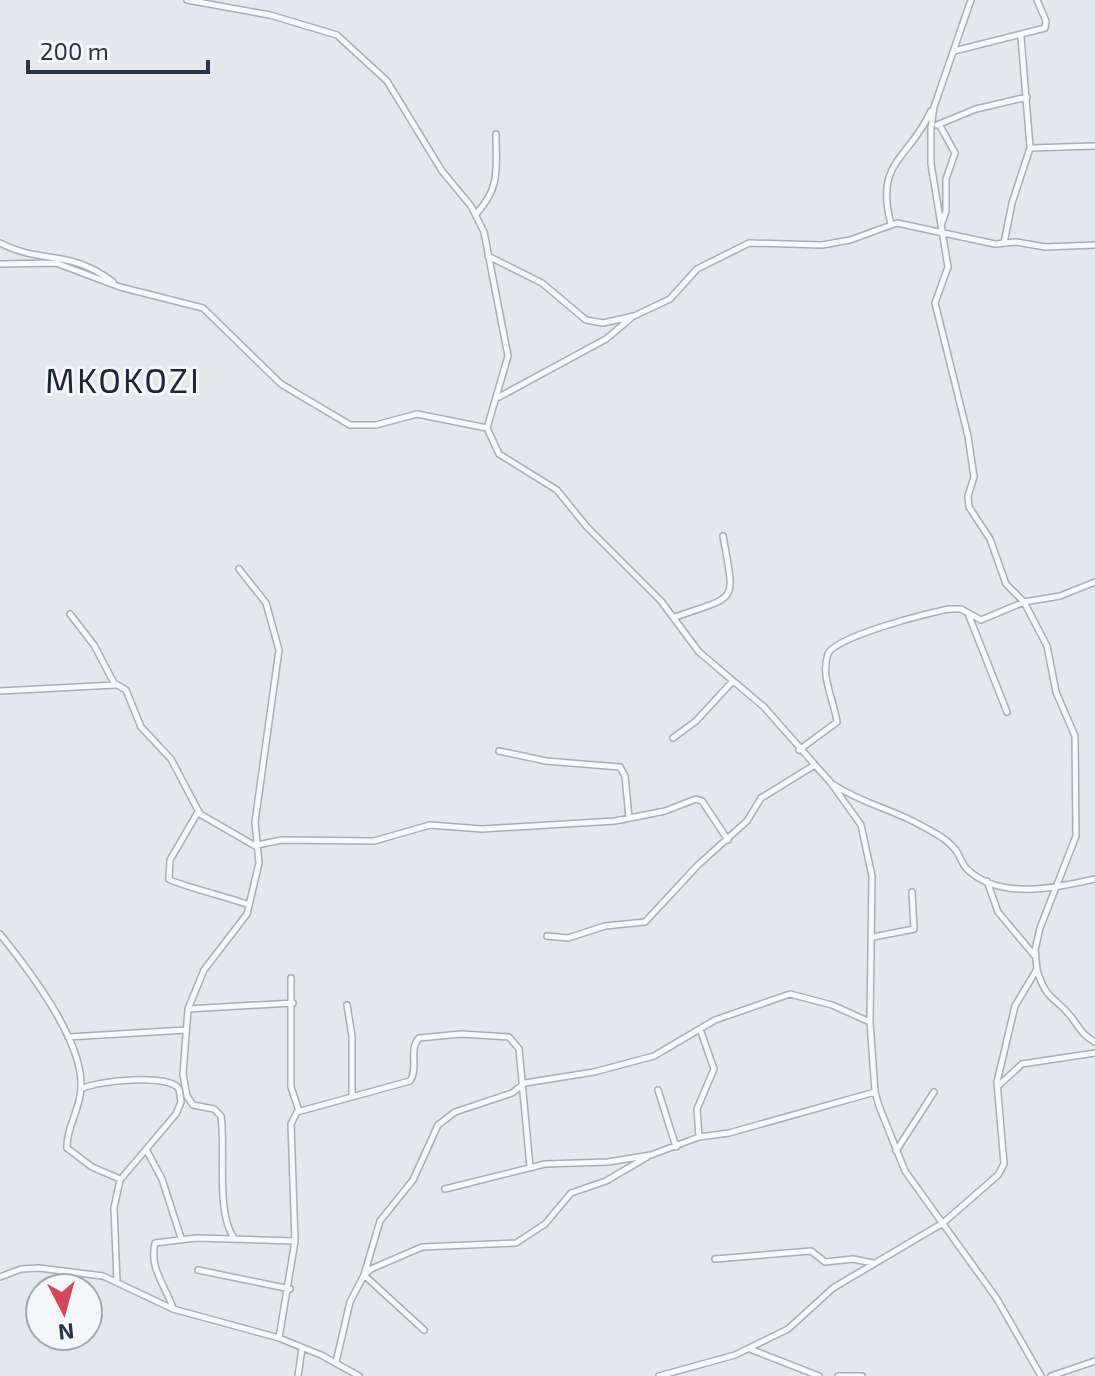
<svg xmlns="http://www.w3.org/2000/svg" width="1095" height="1376" viewBox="0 0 1095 1376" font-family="'Exo 2',sans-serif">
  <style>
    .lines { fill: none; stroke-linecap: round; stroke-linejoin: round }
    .street-casing { stroke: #a9aeb7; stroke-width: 8 }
    .street { stroke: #f7f8fa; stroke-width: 5 }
    .labels { text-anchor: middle; stroke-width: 6; stroke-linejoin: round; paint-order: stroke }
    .quarter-label { font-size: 34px; letter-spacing: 2px; fill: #1d2536; stroke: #f4f6f9 }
  </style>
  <rect width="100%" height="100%" fill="#e4e7ec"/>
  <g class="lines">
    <g class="street-casing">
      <path id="street" d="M187,0L270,15L337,35L387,81L442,171L471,206L484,232L508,356L487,428L499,454L557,490L587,527L661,601L699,652L764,707L831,783L861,825L872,876L870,1022L875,1092L879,1106L905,1171L997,1299L1041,1376
        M1021,37L1030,147
        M954,51L1045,28L1046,21L1037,0
        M939,124L955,153L946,179V211L941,226
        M937,125L976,109L1027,97
        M476,214C501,187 496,169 496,134
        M891,224C874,161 909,160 931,111
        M0,243C42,265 69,248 113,282
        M1004,243L1012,203L1030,148L1095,146
        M488,256L542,283L586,320L603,323L634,316L670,299L697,269L749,243L822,245L850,240L897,223L995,244L1016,242L1045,247L1095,245
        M0,264L56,263L120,287L203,308L281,384L350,425H376L417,414L487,428
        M499,397L606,339L631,318
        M70,614L94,645L114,683L126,690L141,727L171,759L200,814L257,847
        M969,616L1007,712
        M675,617C739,595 735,604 723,536
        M0,691L115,685
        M673,738L696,721L732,682
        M799,750L837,722C834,700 820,676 828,654C834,637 930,612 950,609H961L981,620L1024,602L1060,596L1095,582
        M499,751L546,761L620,767L625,776L629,818
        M834,785C865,805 893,809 922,826C935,833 949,840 957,852C960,857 962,863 966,868C998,901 1057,888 1095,879
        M198,812L170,860L169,879C174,884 235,899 249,905
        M257,845L282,840L374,841L430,825L482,829L615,821L665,811L696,799L702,801L728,840
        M987,881L998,912L1034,955
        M0,934C29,970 83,1040 81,1087C81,1108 66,1128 67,1148L92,1167L120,1179
        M547,936L568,938L605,926L645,922L698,865L747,821L761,798L813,766
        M873,937L914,929L912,892
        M1037,970C1047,1003 1056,996 1072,1018C1080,1029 1083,1035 1095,1042
        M291,978V1087L299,1111
        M347,1005L352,1036V1097
        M188,1009L293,1003
        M68,1037L186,1030
        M998,1086L1022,1064L1095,1053
        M81,1089C98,1080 170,1074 179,1089L181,1102L176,1114L120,1180L114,1208L117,1281
        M658,1090L676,1147
        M699,1137L697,1109L714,1069L700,1029
        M147,1151L162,1179L181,1238
        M896,1151L934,1092
        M445,1189L545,1164L608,1162L651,1155L699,1137L729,1133L875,1092
        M235,1239C215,1215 226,1147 221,1116L214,1109L193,1105L187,1096L183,1074L188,1009L204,970L247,914L259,863L255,822L279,650L266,603L239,569
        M715,1259L811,1251L825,1262L853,1259L873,1263
        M198,1270L290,1289
        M0,1277L21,1269L39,1268L103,1276L173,1309L279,1338L321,1355L359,1376
        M173,1308C165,1285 149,1268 155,1243L196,1238L295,1241
        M424,1330L364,1275L380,1221L413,1180L438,1125L455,1112L512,1093L525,1083L594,1072L654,1056L715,1020L790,994L832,1005L870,1022
        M279,1338L295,1241L291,1124L297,1112L410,1081C419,1068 408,1050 419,1038L461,1034L509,1037L519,1049L530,1167
        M750,1349L819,1376
        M336,1362L350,1302L364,1275L371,1269L422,1247L516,1243L545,1224L571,1193L606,1181L647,1157
        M298,1376L302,1348
        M659,1376L735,1355L788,1329L833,1288L943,1223L998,1175L1004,1164L997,1082L1015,1006L1037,969L1035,950L1040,928L1076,836L1075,736L1056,692L1047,646L1024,602L1006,584L990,539L969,507L968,496L974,477L968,436L935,303L948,267L931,164V127L934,107L971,0
        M838,1376H862
        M1051,1376L1095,1361"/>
    </g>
    <use href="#street" class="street"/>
  </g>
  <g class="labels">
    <g class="quarter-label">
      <text x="123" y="393">MKOKOZI</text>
    </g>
  </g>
  <g transform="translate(64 1312) rotate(174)"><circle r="38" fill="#f4f6f9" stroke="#a4a8b1" stroke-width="2"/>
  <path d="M0-6L14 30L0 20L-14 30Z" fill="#d1495b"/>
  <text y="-12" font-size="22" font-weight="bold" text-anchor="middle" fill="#2b3445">N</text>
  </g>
  <path d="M28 60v12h180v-12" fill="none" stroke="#2b3445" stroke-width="4"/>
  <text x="40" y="60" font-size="24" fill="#2b3445" stroke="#f4f6f9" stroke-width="6" paint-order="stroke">200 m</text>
</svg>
